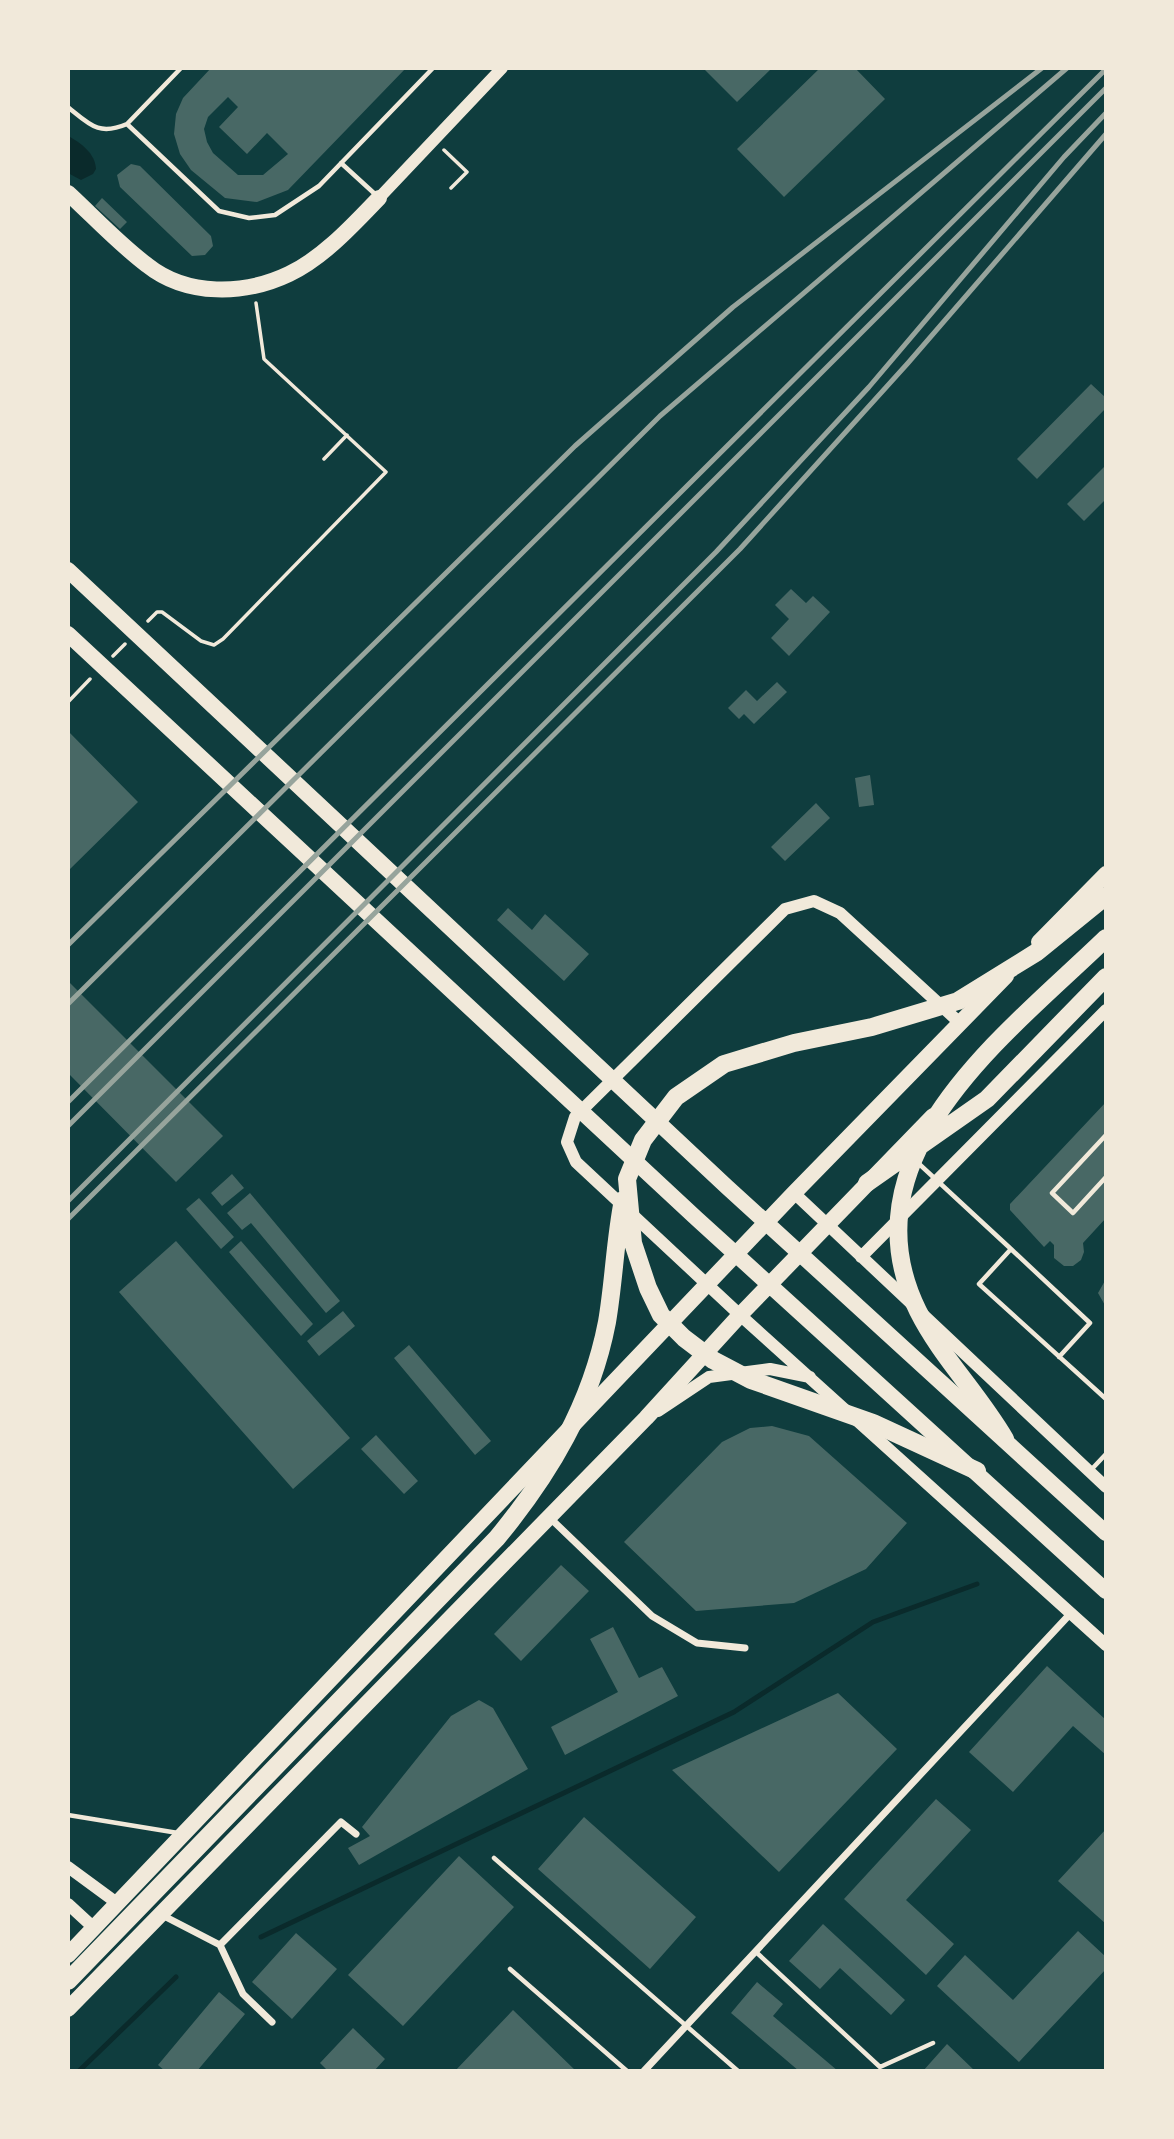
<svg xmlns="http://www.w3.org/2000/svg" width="1174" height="2139" viewBox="0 0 1174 2139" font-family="'DM Sans',sans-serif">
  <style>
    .water { fill: #0a2a2b }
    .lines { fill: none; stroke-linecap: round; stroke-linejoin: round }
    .stream { stroke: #0a2a2b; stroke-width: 5 }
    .building { fill: #486865; fill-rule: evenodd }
    .path { stroke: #f1e9da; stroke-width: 3.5 }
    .service { stroke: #f1e9da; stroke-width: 4.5 }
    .minor { stroke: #f1e9da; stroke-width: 7 }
    .tertiary { stroke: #f1e9da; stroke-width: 12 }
    .primary { stroke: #f1e9da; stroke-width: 16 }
    .motorway { stroke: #f1e9da; stroke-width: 18 }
    .rail { stroke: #97a49c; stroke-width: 5 }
  </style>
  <rect width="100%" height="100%" fill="#0f3d3e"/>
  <path class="water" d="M68,136C81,143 95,153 96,169L93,174L81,180L68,173Z"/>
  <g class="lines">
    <path class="stream" d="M261,1937L734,1712L873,1622L977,1584
      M79,2071L176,1977"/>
  </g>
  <path class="building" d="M211,68H406L288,190L257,202L225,198L191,170L180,154L174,134L176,114L183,98ZM228,97L238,107L219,127L247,154L267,133L288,154L263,175H238L213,153L207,142L204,129L208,117Z
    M703,68H772L737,102Z
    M820,68H855L885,99L784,197L737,149Z
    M131,164L140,166L211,236L213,246L205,255L192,256L120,187L117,175Z
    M102,198L127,222L120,229L95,206Z
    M1091,384L1106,398V408L1037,479L1017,459Z
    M1106,465V499L1084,521L1067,504Z
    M791,589L806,603L813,596L830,612L789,656L771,638L789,619L775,605Z
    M777,682L787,692L754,724L744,714L739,719L728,708L746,690L757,701Z
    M68,731L138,802L68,871Z
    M870,775L874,805L859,807L855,778Z
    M816,803L830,818L785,861L771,847Z
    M508,908L532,930L545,914L589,954L564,981L497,920Z
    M68,981L223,1136L176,1182L68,1073Z
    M1106,1102V1218L1083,1243L1084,1252L1081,1260L1073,1266H1064L1054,1258V1245L1050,1241L1044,1247L1010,1210V1204Z
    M232,1174L244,1188L222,1206L211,1193Z
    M250,1193L340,1301L326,1313L251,1223L242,1230L227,1213Z
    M199,1198L234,1237L221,1249L186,1209Z
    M176,1241L350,1438L293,1489L119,1292Z
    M241,1241L313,1324L301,1336L229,1252Z
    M1106,1279V1307L1098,1293Z
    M343,1311L355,1326L319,1356L307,1341Z
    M409,1345L491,1441L475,1455L394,1358Z
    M772,1426L809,1436L907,1523L866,1569L794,1603L696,1611L624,1542L722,1442L750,1428Z
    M376,1435L418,1481L404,1494L361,1449Z
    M561,1565L589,1591L521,1661L494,1634Z
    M613,1627L639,1678L662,1667L678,1696L565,1755L551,1727L618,1692L590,1639Z
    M1047,1666L1106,1720V1755L1073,1726L1013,1792L969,1752Z
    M838,1693L897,1749L779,1872L672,1770Z
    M479,1700L493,1708L528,1769L359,1865L348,1848L370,1836L362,1827L451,1716Z
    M936,1799L971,1830L906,1900L954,1944L926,1975L844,1899Z
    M584,1817L696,1917L650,1969L538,1869Z
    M1106,1829V1924L1058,1881Z
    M459,1856L514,1907L403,2026L348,1975Z
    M823,1924L905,2000L891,2015L840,1968L820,1989L789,1961Z
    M1078,1931L1106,1957V1969L1019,2062L937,1986L965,1955L1013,2000Z
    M296,1933L337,1969L292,2019L252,1982Z
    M757,1982L783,2004L773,2016L838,2071H799L731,2013Z
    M219,1992L245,2014L197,2071H165L158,2065Z
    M513,2010L576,2071H455Z
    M353,2028L385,2059L374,2071H328L320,2063Z
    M947,2044L975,2071H923Z"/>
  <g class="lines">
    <path class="path" d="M444,150L467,172L451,188
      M324,459L347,435
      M148,621L157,612H162L201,641L214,645L223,639L386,472L264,359L256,303
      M113,656L125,644
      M68,702L90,679"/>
    <path class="service" d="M69,108C90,125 99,136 127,124L219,211L249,218L275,215L319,186L433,68
      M127,124L181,68
      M341,163L376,195
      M1106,1135L1052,1193L1073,1213L1106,1177
      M917,1162L1011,1249L979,1284L1106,1399
      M1011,1249L1090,1323L1059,1357
      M1090,1471L1106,1454
      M68,1815L178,1833
      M494,1858L738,2071
      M756,1952L880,2067L933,2043
      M510,1969L627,2071"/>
    <path class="minor" d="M549,1517L652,1616L697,1643L745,1648
      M160,1914L220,1945L243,1994L272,2022
      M220,1945L341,1822L356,1834
      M644,2071L1071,1613"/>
    <path class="tertiary" d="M379,198L502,68
      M960,1023L840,913L814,901L785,909L575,1117L567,1142L576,1162L740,1315L1106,1645
      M794,1193L1106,1487
      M861,1257L1106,1010
      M658,1411L709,1377L770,1369L810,1377
      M68,1867L117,1903
      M68,1904L93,1927"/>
    <path class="primary" d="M68,193C94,217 119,244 147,265C187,297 245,295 289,274C323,258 353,225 379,198
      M68,570L727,1187L1106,1533
      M68,634L696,1218L1106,1591
      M1039,942L1106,874
      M68,1955L794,1193L1006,976
      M68,2009L646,1418L740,1315L933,1116"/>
    <path class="motorway" d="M867,1183L987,1099L1106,977
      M1005,1439C979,1394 941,1357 918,1311C841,1155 1008,1033 1106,938
      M977,1471L873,1423L751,1380L713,1360L684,1338L661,1315L648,1288L633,1243L627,1179L643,1140L676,1097L724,1064L794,1043L872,1027L958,1001L1037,952L1106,896
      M68,1981L497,1538C550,1474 591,1405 607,1322C614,1281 615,1240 623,1200"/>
    <path class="rail" d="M68,945L575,446L733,307L1042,68
      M68,1004L660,416L1067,68
      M68,1102L1106,69
      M68,1126L1106,88
      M68,1201L716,552L869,387L1064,157L1106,113
      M68,1219L740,549L908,363L1106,134"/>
  </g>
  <rect width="1174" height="2139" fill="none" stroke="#f1e9da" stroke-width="140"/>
</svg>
